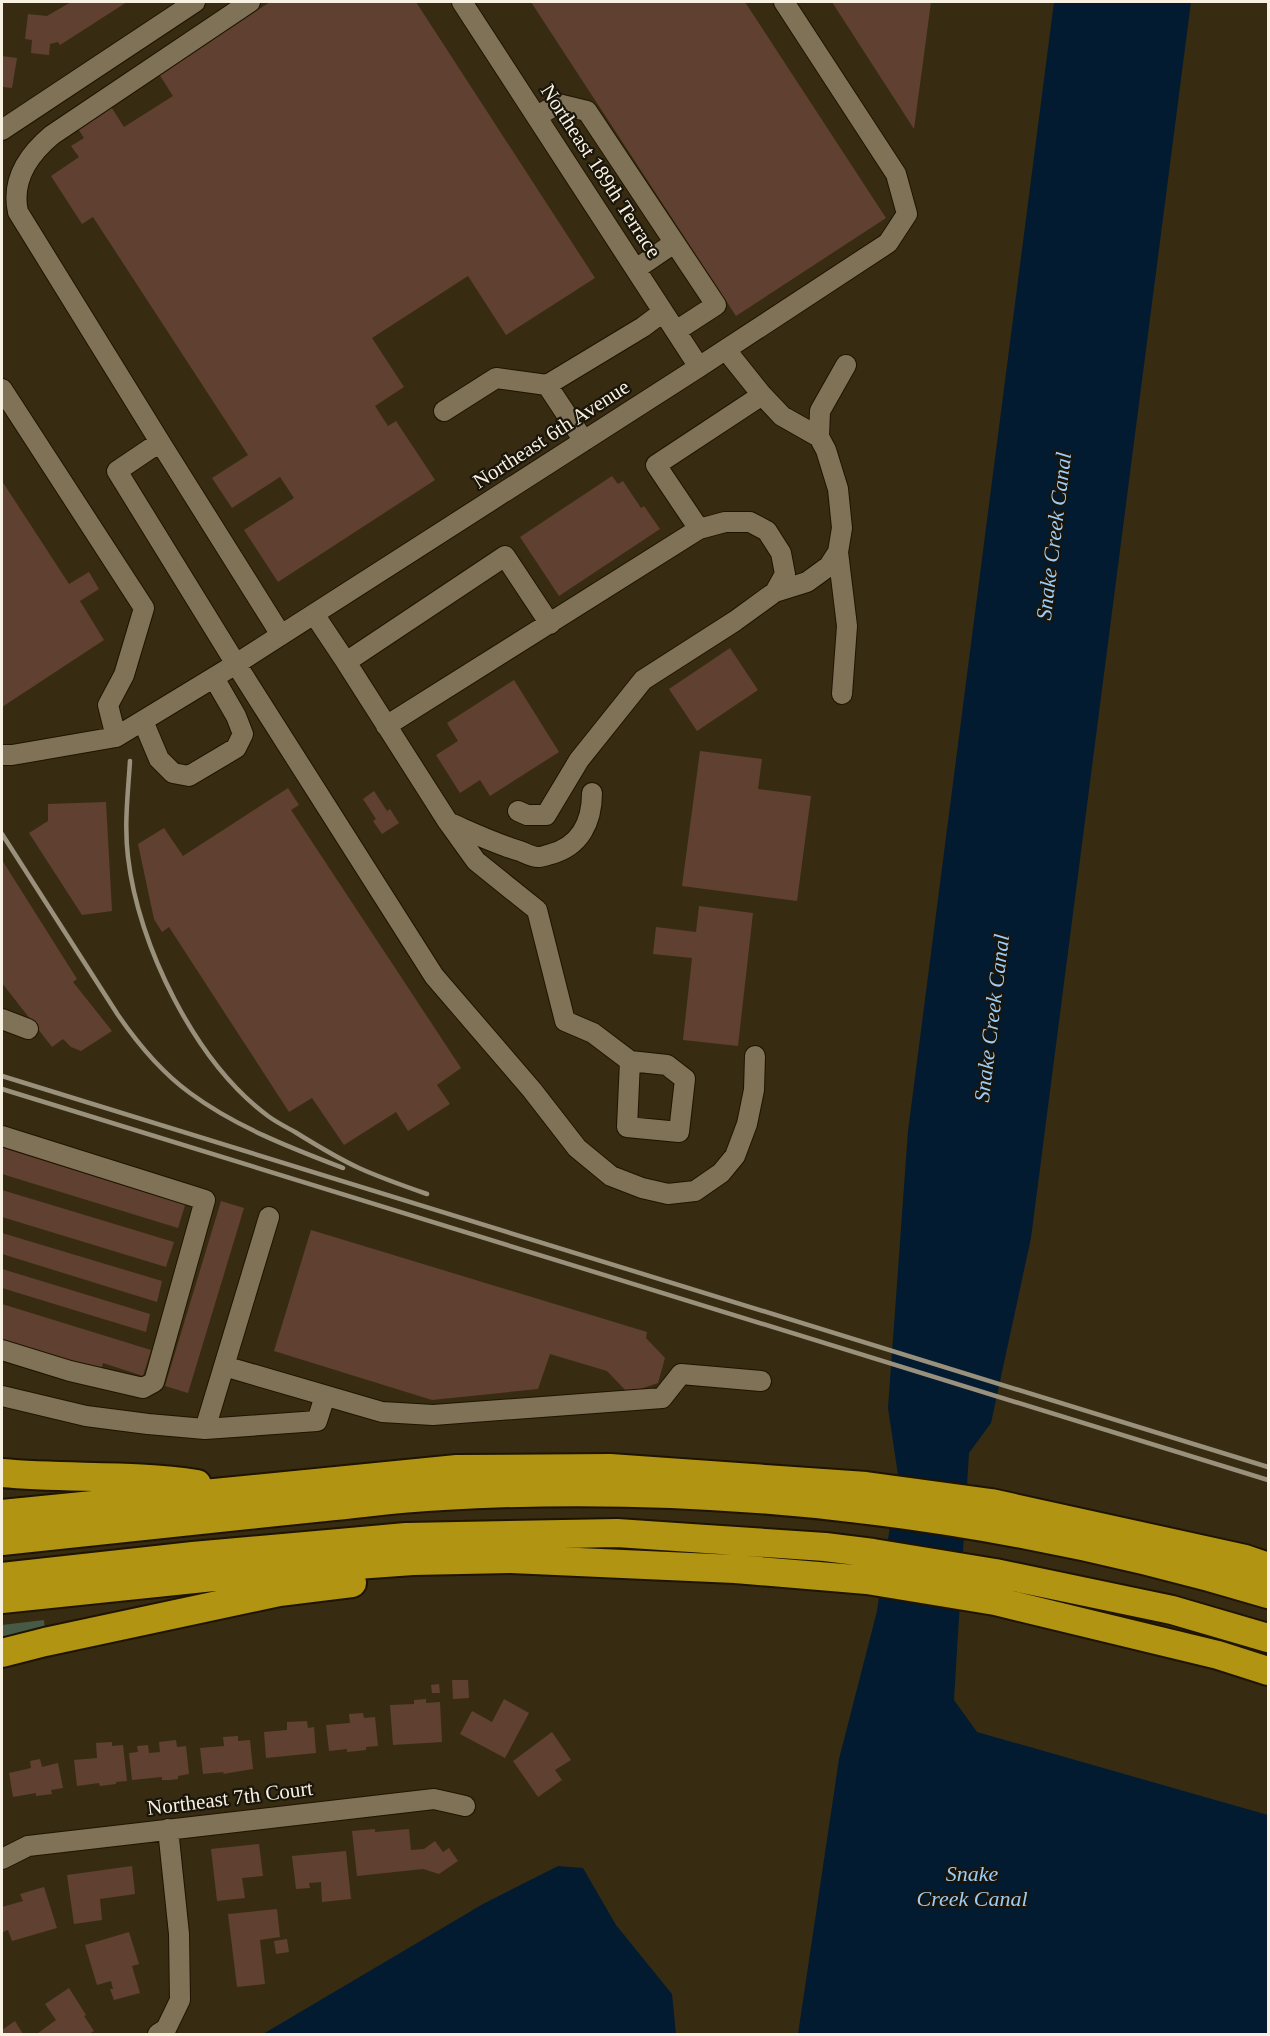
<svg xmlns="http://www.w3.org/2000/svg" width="1270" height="2036" viewBox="0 0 1270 2036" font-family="'Times New Roman',serif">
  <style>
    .green { fill: #465a46 }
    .water { fill: #031b30 }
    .building { fill: #604031 }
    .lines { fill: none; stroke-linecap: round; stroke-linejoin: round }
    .minor-casing { stroke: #1f1400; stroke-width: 22 }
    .highway-casing { stroke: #1f1400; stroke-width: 32 }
    .minor { stroke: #7f7257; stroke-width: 20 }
    .highway { stroke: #b19412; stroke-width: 28 }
    .rail { stroke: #9a917c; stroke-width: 4.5 }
    .labels { text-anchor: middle; stroke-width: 4.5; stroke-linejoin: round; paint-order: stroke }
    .street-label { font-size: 21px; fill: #f8f0e1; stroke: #1a150a }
    .water-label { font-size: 22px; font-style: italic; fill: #9ccdf9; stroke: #1a150a }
  </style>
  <rect width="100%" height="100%" fill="#372c12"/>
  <path class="green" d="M44,1620L45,1631L2,1643V1625Z"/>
  <path class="water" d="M1054,2H1191L1031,1238L991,1423L969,1453L954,1700L977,1732L1268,1815V2034H798L839,1759L877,1611L898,1475L888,1408L908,1131Z
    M558,1866L583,1868L616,1925L672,1994L676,2034H263L483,1904Z"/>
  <path class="building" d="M71,2H127L60,45L58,42L50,44L49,55L31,53L32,40L25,39L28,14L47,16Z
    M270,2H416L595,278L506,335L468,276L372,338L404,387L375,406L388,426L396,421L435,480L278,582L244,530L294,498L280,477L232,508L212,478L248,455L93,217L82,224L51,176L79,157L71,146L84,138L75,124L108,102L124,127L173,96L159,74Z
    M531,2H745L886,218L736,316Z
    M832,2H931L914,129Z
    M2,56L17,58L12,88L3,87V91Z
    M612,476L618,484L623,481L641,508L644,506L660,529L559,596L520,537Z
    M2,481L69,584L89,572L99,589L80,601L104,640L2,707Z
    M730,648L758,690L697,731L669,689Z
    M514,680L559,752L490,796L480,780L460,793L436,755L458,741L447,723Z
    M700,751L762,759L758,789L811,796L797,901L682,886Z
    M288,788L299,805L291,810L461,1068L437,1085L450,1104L408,1131L396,1112L344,1145L312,1098L289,1112L169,927L162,932L154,919L138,844L164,828L183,856Z
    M374,791L387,811L390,809L399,823L382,834L373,821L376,819L363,799Z
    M106,802L112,911L82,915L29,833L48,821V804Z
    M2,860L77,979L73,982L112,1031L81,1051L71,1047L63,1039L52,1047L2,983Z
    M699,906L753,913L738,1046L683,1040L692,958L653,954L656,927L696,932Z
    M2,1147L186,1202L178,1228L2,1174Z
    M2,1190L174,1242L166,1267L2,1217Z
    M221,1201L244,1208L188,1393L165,1386Z
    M311,1230L647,1332L646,1338L665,1358L658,1383L628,1393L607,1371L550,1354L538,1389L432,1400L274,1351Z
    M2,1233L162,1281L157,1302L2,1254Z
    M2,1269L150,1314L146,1332L2,1288Z
    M2,1304L151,1350L143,1376L103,1363L101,1371L2,1340Z
    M452,1680H468L469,1698L453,1699Z
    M439,1684L440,1693H432L431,1685Z
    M426,1699V1703L440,1702L442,1742L393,1745L390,1705L414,1704V1700Z
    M504,1699L529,1713L505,1758L460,1734L472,1711L492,1722Z
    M363,1713L364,1718L375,1717L378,1746L366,1747V1750L347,1752V1749L329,1751L326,1725L350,1723L349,1714Z
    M307,1721L308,1728L314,1727L316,1753L266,1758L264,1732L287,1730V1722Z
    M552,1732L571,1760L555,1770L562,1780L538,1797L513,1761Z
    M238,1736V1741L250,1740L253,1769L223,1774L224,1772L203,1774L200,1748L224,1746L223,1737Z
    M176,1740L177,1747L186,1746L189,1774L178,1776V1779L170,1780H162V1777L132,1780L129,1753L138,1752L137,1746L148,1745L149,1753L160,1752L159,1742Z
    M112,1742V1746L123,1745L127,1781L116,1782V1784L100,1786L99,1783L77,1786L74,1760L97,1758L96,1743Z
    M40,1759L42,1767L58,1763L63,1788L51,1790L52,1794L36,1796V1793L13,1797L9,1773L31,1768L30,1761Z
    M375,1829V1832L409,1829L411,1850L424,1849L435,1841L443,1852L449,1848L458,1861L439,1874L423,1869L357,1876L352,1831Z
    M259,1844L263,1876L242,1878L245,1898L217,1901L211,1849Z
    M346,1851L351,1899L322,1902L321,1882L309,1883L310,1888L296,1889L292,1856Z
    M132,1866L135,1894L100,1899L102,1920L74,1924L67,1875Z
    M44,1887L57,1928L12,1941L8,1930L3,1932L2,1928V1907L23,1901L20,1894Z
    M277,1909L280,1937L260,1940L265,1984L237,1987L228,1914Z
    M129,1932L139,1964L132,1966L140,1993L114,2000L110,1989H113L111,1981L97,1985L85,1945Z
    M287,1939L289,1952L276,1954L274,1941Z
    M69,1988L86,2015L84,2016L94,2031L89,2034H39L38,2033L56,2020L45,2004Z
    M15,2021L23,2034H2V2030Z"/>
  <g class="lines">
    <g class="minor-casing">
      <path id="minor" d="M462,2L699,367
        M537,116L558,104L587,111L716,305L676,331
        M2,130L195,2
        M636,269L674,243
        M726,350L762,395L782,416L819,437
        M2,389L144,608L124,675L108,705L116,737
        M444,411L496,378L547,385
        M584,441L547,385L643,327L663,312
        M160,442L18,212C11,180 28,155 52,135L250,2
        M699,529L656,465L762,395
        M838,552L847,626L842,694
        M775,592L807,582L829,566L838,552L842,528L838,489L826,450L819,437L820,411L846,365
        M314,614L346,662L505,556L550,624
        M281,635L160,442L117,471L236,664L434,976L532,1090L577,1148L611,1176L642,1188L668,1194L695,1191L721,1173L735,1156L747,1124L754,1090L755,1056
        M346,662L448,822L476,861L537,910L565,1021L593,1033L630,1061L627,1127L679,1132L685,1079L667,1065L630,1061
        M143,721L159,759L173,773L189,776L236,748L243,734L236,716L214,678
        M386,726L699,529L725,522H750L767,531L781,553L785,574L775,592L735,621L643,680L579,760L546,815H527L518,811
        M2,755H12L116,737L236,664L699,367L888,243L907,214L896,174L784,2
        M450,823C473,833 496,844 520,851C525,853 532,857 538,857C542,857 547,855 551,854C580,846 592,822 592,793
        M2,1019L28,1029
        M2,1136L205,1200L154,1382L143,1388L70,1371L2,1350
        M224,1366L382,1412L433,1415L662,1398L681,1374L761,1381
        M2,1396L86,1416L148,1424L205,1429L269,1217
        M205,1429L317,1421L325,1396
        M2,1859L28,1846L434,1799L465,1806
        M158,2034L166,2029L180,2000L179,1934L168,1829"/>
    </g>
    <g class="highway-casing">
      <path id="highway" d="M2,1473C67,1479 133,1474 197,1484
        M2,1514L457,1469L610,1468L866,1486L991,1503L1245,1559L1268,1567
        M2,1541C106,1531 210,1519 315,1508C357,1504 400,1498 443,1496C721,1480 1002,1514 1268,1594
        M2,1577L193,1556L406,1537L617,1533L825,1547L873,1553L995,1573L1172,1610L1268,1638
        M2,1599L271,1571L413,1561L511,1559L735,1569L867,1580L995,1601L1218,1655L1268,1671
        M2,1653L45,1642L279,1592L352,1583"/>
    </g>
    <use href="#minor" class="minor"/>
    <use href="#highway" class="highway"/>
    <path class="rail" d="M130,761C128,793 124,825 128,857C138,945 195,1062 268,1116C276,1122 286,1127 295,1132C316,1145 337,1158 359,1168C381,1178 404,1186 427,1194
      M2,834L118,1015C138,1044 161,1072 190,1093C236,1127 291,1148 343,1168
      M2,1076L1268,1467
      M2,1089L1268,1480"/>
  </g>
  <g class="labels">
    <g class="street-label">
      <text transform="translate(601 171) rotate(57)" y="7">Northeast 189th Terrace</text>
      <text transform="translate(551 434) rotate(-33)" y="7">Northeast 6th Avenue</text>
      <text transform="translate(230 1798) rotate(-7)" y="7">Northeast 7th Court</text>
    </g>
    <g class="water-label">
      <text transform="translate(1053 536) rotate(-83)" y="8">Snake Creek Canal</text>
      <text transform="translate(991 1018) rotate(-83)" y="8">Snake Creek Canal</text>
      <text x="972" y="1881">Snake<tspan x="972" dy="25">Creek Canal</tspan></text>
    </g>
  </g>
  <rect width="1270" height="2036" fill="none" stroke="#f8f0e1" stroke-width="6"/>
</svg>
